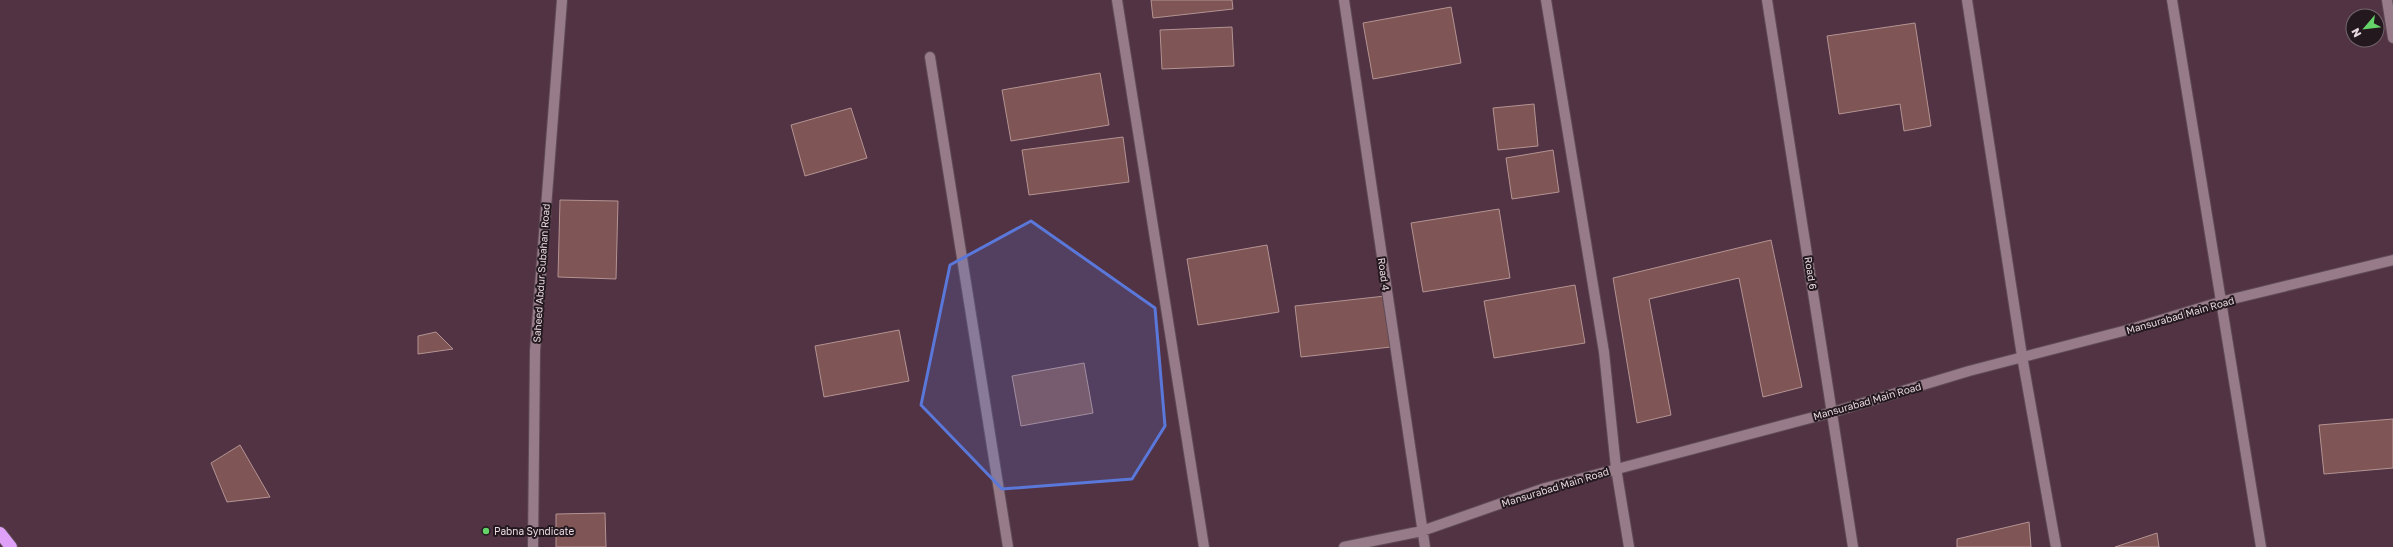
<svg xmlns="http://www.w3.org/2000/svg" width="2393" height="547" viewBox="0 0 2393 547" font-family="'Golos Text',sans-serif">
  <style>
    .built { fill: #523343; fill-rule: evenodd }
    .building { fill: #7f5555; stroke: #b49393 }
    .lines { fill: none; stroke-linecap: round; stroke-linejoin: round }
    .minor-casing { stroke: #5f4b56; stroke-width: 12 }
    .highway-casing { stroke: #5f4b56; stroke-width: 14 }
    .minor { stroke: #977b89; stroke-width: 10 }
    .highway { stroke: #dea1f7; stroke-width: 12 }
    .marked { fill: #5a77da; fill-opacity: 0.2; stroke: #5a77da; stroke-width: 3; stroke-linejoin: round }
    .poi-dot { fill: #64d468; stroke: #23181e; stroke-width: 1.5 }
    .labels { text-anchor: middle; stroke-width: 4; stroke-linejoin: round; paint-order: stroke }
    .street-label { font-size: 10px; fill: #e8d8e0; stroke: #23181e }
    .poi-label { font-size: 10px; fill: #e8d8e0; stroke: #23181e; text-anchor: start }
  </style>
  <rect width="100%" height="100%" fill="#442c38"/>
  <path class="built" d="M0,0H2393V547H0ZM2353,16H2377V40H2353Z"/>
  <path class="building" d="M1151,0H1232L1233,9L1153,18Z
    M1451,7L1461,63L1373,79L1363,23Z
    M1915,23L1931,126L1904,131L1900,104L1839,114L1827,36Z
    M1232,27L1234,66L1162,69L1160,30Z
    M1100,73L1109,125L1011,141L1002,90Z
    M1534,104L1538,146L1498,150L1493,108Z
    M851,108L867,158L805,176L791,125Z
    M1123,137L1129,182L1029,195L1022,150Z
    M1553,150L1559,192L1512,199L1506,158Z
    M560,200L618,201L616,279L558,277Z
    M1499,209L1510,278L1423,292L1411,223Z
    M1771,240L1802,387L1763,397L1739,278L1649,299L1671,415L1637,423L1613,278Z
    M1267,245L1279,312L1198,325L1187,259Z
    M1575,285L1585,343L1494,358L1484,301Z
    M1385,296L1391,347L1301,357L1295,306Z
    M899,330L909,381L824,397L815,346Z
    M436,332L453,349L418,354V336Z
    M1084,363L1093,413L1021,426L1012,376Z
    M2393,419V468L2324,474L2319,425Z
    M240,445L270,497L227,502L211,463Z
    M605,513L606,547H556V514Z
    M2029,522L2031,547H1957V539Z
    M2157,533L2159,547H2115Z"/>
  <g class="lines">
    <g class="minor-casing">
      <path id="minor" d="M1117,0L1204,547
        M1344,0L1425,547
        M1546,0L1604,352L1616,468L1629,547
        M1767,0L1853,547
        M1967,0L2022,356L2056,547
        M2172,0L2261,547
        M2387,0L2393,38
        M930,57L1008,547
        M533,547L535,351L562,0
        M1344,547L1422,531L1545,488L1833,412L1969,371L2131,329L2220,302L2393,260"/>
    </g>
    <g class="highway-casing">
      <path id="highway" d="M0,533L11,547"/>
    </g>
    <use href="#minor" class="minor"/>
    <use href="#highway" class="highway"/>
  </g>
  <path class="marked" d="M1031,221L1155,308L1165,426L1132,479L1002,489L921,405L950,265Z"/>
  <circle class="poi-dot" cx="486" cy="531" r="4"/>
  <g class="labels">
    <g class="street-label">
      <text transform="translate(541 273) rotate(-86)" y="4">Saheed Abdur Subahan Road</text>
      <text transform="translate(1811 273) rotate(81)" y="4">Road 6</text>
      <text transform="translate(1384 274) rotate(82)" y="4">Road 4</text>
      <text transform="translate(2180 315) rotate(-16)" y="4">Mansurabad Main Road</text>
      <text transform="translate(1867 401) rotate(-16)" y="4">Mansurabad Main Road</text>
      <text transform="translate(1555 487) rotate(-17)" y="4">Mansurabad Main Road</text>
    </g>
    <g class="poi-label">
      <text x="494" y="535">Pabna Syndicate</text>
    </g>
  </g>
  <g transform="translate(2365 28) rotate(242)"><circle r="19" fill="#23181e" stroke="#72656c"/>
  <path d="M0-3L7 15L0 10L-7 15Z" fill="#64d468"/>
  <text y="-6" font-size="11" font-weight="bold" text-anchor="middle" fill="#e8d8e0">N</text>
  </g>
</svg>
